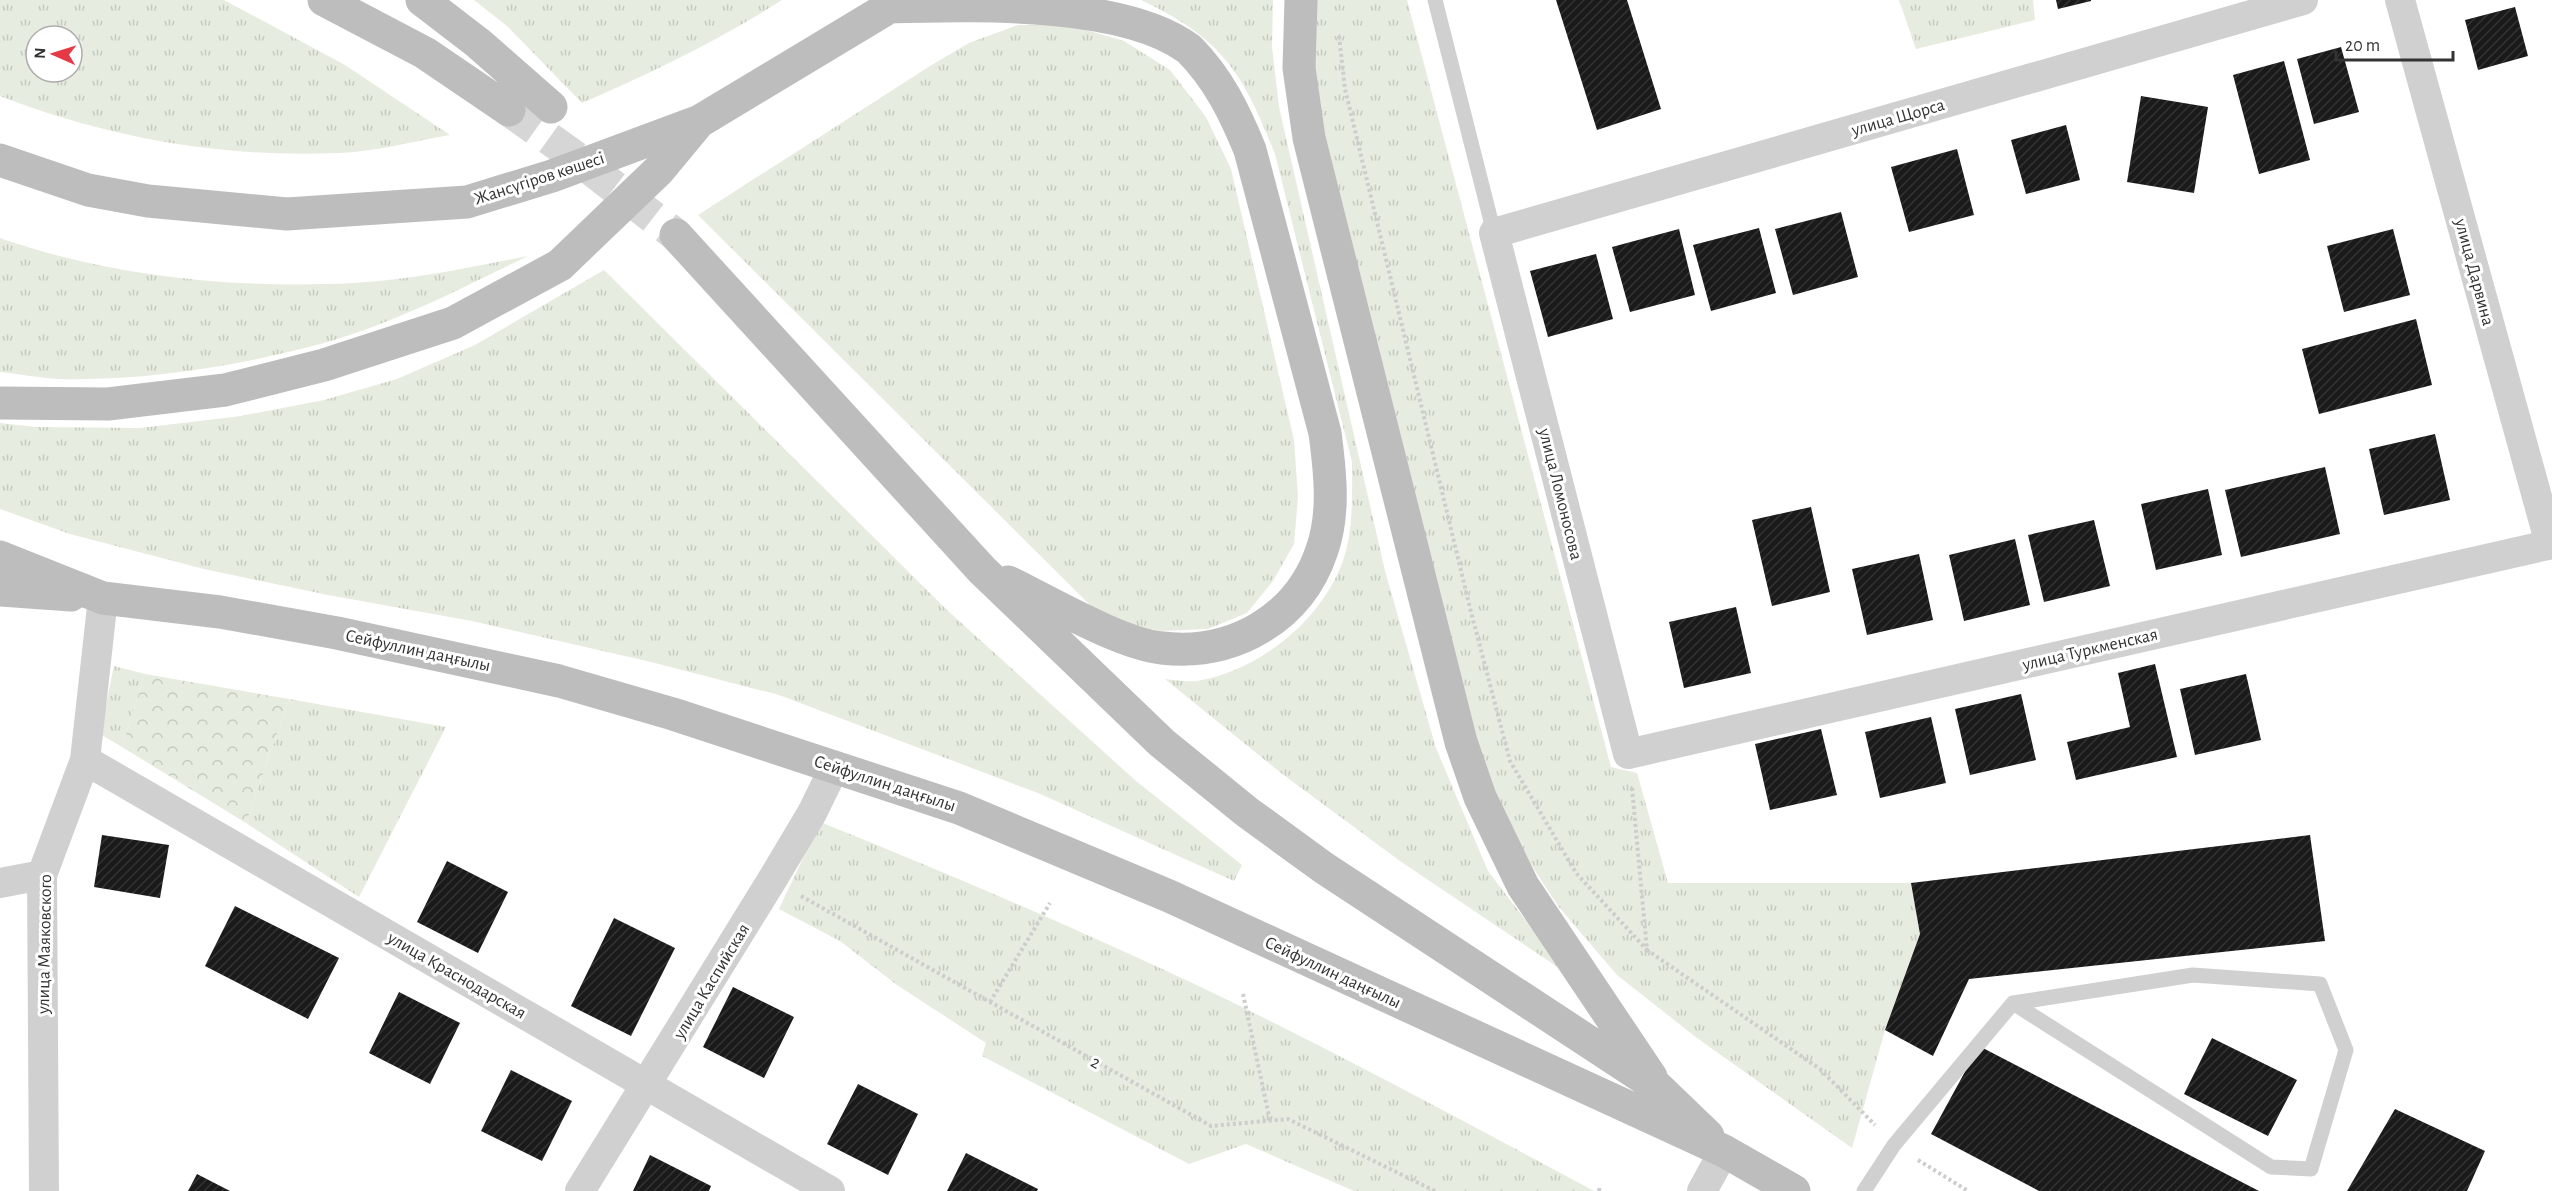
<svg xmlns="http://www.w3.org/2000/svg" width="2552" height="1191" viewBox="0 0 2552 1191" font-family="'Alegreya Sans',sans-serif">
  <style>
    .grass { fill: url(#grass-tufts); fill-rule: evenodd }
    .forest { fill: url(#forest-crowns) }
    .building { fill: url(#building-hatch) }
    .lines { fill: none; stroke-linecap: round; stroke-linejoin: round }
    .secondary-tunnel { stroke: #d6d6d6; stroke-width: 33; stroke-dasharray: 33 16; stroke-linecap: butt }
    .path { stroke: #cdcdcd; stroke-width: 4; stroke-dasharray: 3 3; stroke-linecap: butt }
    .service { stroke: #d0d0d0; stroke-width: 15 }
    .minor { stroke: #d0d0d0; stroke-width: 30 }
    .secondary { stroke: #bdbdbd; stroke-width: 33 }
    .labels { text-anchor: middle; stroke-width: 6; stroke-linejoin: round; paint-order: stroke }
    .street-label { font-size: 18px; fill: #333; stroke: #fff }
  </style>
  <defs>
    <pattern id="grass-tufts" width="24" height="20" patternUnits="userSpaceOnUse" patternTransform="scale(1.5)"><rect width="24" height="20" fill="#e6ecdf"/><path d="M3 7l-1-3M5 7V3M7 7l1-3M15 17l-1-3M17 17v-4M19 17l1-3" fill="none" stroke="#c6cbc0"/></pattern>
    <pattern id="forest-crowns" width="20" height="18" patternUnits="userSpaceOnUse" patternTransform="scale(1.5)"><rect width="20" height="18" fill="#e6ecdf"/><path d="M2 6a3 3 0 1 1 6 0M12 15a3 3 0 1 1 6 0" fill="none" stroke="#c6cbc0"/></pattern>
    <pattern id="building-hatch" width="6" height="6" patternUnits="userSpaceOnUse" patternTransform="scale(1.5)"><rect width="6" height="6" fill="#1a1a1a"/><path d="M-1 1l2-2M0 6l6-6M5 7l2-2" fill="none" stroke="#333"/></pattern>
  </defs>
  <rect width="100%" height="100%" fill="#fff"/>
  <path class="grass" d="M0,0H224L345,65L450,135C414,141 375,152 338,153C222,158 108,138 0,96ZM36,36H72V72H36Z
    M474,0H782C718,41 651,73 582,103L507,26Z
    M1141,0H1273L1272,47L1279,107L1385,571L1436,748L1488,871L1565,972L1400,861L1281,773L1165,679C1175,680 1187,682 1197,681C1258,671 1318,623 1341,566C1354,534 1352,496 1352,462L1275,154C1243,73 1223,39 1141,0Z
    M1313,0H1407L1611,767L1637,773L1668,883H1911L1920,934L1885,1030L1852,1148L1697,1038L1617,975L1558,906L1517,843L1483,762L1327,164L1314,82Z
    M1899,0H2033L2035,20L1916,49Z
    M1018,25H1069L1124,41L1170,70L1206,117L1231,169L1294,440L1298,497L1294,544L1273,581L1247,613L1208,629L1160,631L1124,623L1092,607L698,215L930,66L969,43Z
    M0,238C111,277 236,289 354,283C412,280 471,267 528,256C462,288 395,323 324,343C239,366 146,381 59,379C39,378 19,374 0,372Z
    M604,270L947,610L1136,781L1242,865L1234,881L1038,793L779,695L651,662L472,621L328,595L204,569L70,534L0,509V423L36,427L140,428L241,416L324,400L397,379L475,345Z
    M114,666L145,674L122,747L100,734Z
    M289,699L446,727L359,897L246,823Z
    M820,822C922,863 1024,906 1125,952C1285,1024 1439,1108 1594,1191H1354L1246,1144L1189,1164L982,1056L986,1043L897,985L840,941L779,909Z"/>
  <path class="forest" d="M145,674L289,699L246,823L122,747Z"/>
  <path class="building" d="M1556,0H1627L1661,109L1597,130Z
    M2056,0H2091V1L2058,9Z
    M2515,7L2528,56L2478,70L2465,20Z
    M2341,47L2359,112L2314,124L2297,59Z
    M2284,61L2310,160L2259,174L2233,75Z
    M2141,96L2208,107L2194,193L2127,182Z
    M2066,125L2080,180L2026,194L2011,140Z
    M1957,149L1974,215L1909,232L1891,167Z
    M1841,212L1858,277L1793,295L1775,229Z
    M1759,228L1776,293L1711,311L1693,245Z
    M1679,229L1695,295L1630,312L1612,247Z
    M2393,229L2410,295L2344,312L2327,246Z
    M1596,254L1613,319L1548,337L1530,271Z
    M2416,319L2432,385L2319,414L2302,349Z
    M2435,434L2450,500L2384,515L2369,449Z
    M2325,467L2340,534L2241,557L2225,490Z
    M2208,489L2222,555L2156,570L2141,504Z
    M1811,507L1830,592L1772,606L1752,520Z
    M2094,520L2110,586L2044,602L2028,535Z
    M2015,539L2030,605L1964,621L1949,555Z
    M1919,554L1933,620L1867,635L1852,569Z
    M1736,607L1751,673L1684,688L1669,622Z
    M2155,664L2177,757L2076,780L2067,742L2130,727L2118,673Z
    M2246,674L2261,740L2195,755L2180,689Z
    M2021,694L2036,760L1970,775L1955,709Z
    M1931,717L1946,783L1880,798L1865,732Z
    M1821,729L1837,795L1770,810L1755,744Z
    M102,835L169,845L160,898L94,887Z
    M2310,835L2325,941L1969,979L1933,1056L1885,1030L1920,934L1911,883Z
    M447,861L508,892L478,953L417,922Z
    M235,906L339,958L308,1019L205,966Z
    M614,918L675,948L631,1036L571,1006Z
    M733,987L794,1017L764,1078L703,1047Z
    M399,992L460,1023L430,1084L369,1053Z
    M2212,1038L2297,1080L2268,1136L2184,1094Z
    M1979,1046L2259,1191H2039L1931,1134Z
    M511,1070L572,1101L542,1161L481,1131Z
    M858,1084L918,1114L888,1175L827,1144Z
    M2395,1109L2485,1151L2467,1191H2347Z
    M966,1153L1038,1189L1037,1191H947Z
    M650,1155L711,1186L709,1191H633Z
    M197,1174L230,1191H188Z"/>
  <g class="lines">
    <path class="secondary-tunnel" d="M509,110L582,162L676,235"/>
    <path class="path" d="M1339,36L1345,89L1470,608L1510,761L1576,873L1647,950
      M1632,788L1647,950L1820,1069L1875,1125
      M801,896L1211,1126L1288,1119L1435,1191
      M1243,994L1270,1121
      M990,1002L1050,903
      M1918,1160L1968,1191
      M1599,1191L1600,1185"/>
    <path class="service" d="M1435,0L1494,233
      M1864,1191L1894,1145L2013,1003L2193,975L2320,984L2346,1050L2311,1169L2271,1167L2013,1003"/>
    <path class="minor" d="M2303,0L1494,233L1628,754L2552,544
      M2400,0L2550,544
      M85,760L830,1191
      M0,883L42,875
      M44,1191L42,875L85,760L103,598
      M580,1191L772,880L812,813L835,766
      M1702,1191L1724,1151"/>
    <path class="secondary" d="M324,0L425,53L509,110
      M422,0L478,43L551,107
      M1301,0L1299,68L1309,138L1461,742L1480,797L1523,886L1651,1077
      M889,7C975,5 1123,0 1189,49C1218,78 1235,113 1250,150L1325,433C1330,471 1335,513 1322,550C1299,619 1233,656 1162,648C1120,644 1048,601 1008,582
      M0,160L88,190L148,201L287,214L467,202L552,176L700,121L901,0
      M676,235L982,570L1162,743L1247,812L1324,868L1656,1086L1708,1136
      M0,403L108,404L225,390L324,365L453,323L560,265L659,170L698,123
      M0,557L103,598L220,612L337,633L559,681L673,714L959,808L1169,896L1724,1151L1794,1191
      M0,590L71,595"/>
  </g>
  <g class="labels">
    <g class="street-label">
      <text transform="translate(1898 117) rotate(-16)" y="6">улица Щорса</text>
      <text transform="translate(539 178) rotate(-18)" y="6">Жансүгіров көшесі</text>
      <text transform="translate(2475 272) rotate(75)" y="6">улица Дарвина</text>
      <text transform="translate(1561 494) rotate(76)" y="6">улица Ломоносова</text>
      <text transform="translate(2090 649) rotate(-13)" y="6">улица Туркменская</text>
      <text transform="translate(418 650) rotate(12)" y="6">Сейфуллин даңғылы</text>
      <text transform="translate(885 783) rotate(18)" y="6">Сейфуллин даңғылы</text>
      <text transform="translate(44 944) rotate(-89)" y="6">улица Маяковского</text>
      <text transform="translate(1333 972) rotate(25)" y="6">Сейфуллин даңғылы</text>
      <text transform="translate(457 975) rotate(30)" y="6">улица Краснодарская</text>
      <text transform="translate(711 981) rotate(-59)" y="6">улица Каспийская</text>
      <text transform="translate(1096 1062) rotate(29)" y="6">2</text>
    </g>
  </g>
  <g transform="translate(54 54) rotate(273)"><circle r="28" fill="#ffffff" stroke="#adadad" stroke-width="1.5"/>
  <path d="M0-4.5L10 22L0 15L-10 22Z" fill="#e63946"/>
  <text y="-9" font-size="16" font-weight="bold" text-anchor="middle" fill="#333333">N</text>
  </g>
  <path d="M2336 51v9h117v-9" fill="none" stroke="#333333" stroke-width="3"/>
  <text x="2345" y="51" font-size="18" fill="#333333" stroke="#ffffff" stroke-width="4.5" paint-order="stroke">20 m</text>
</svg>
